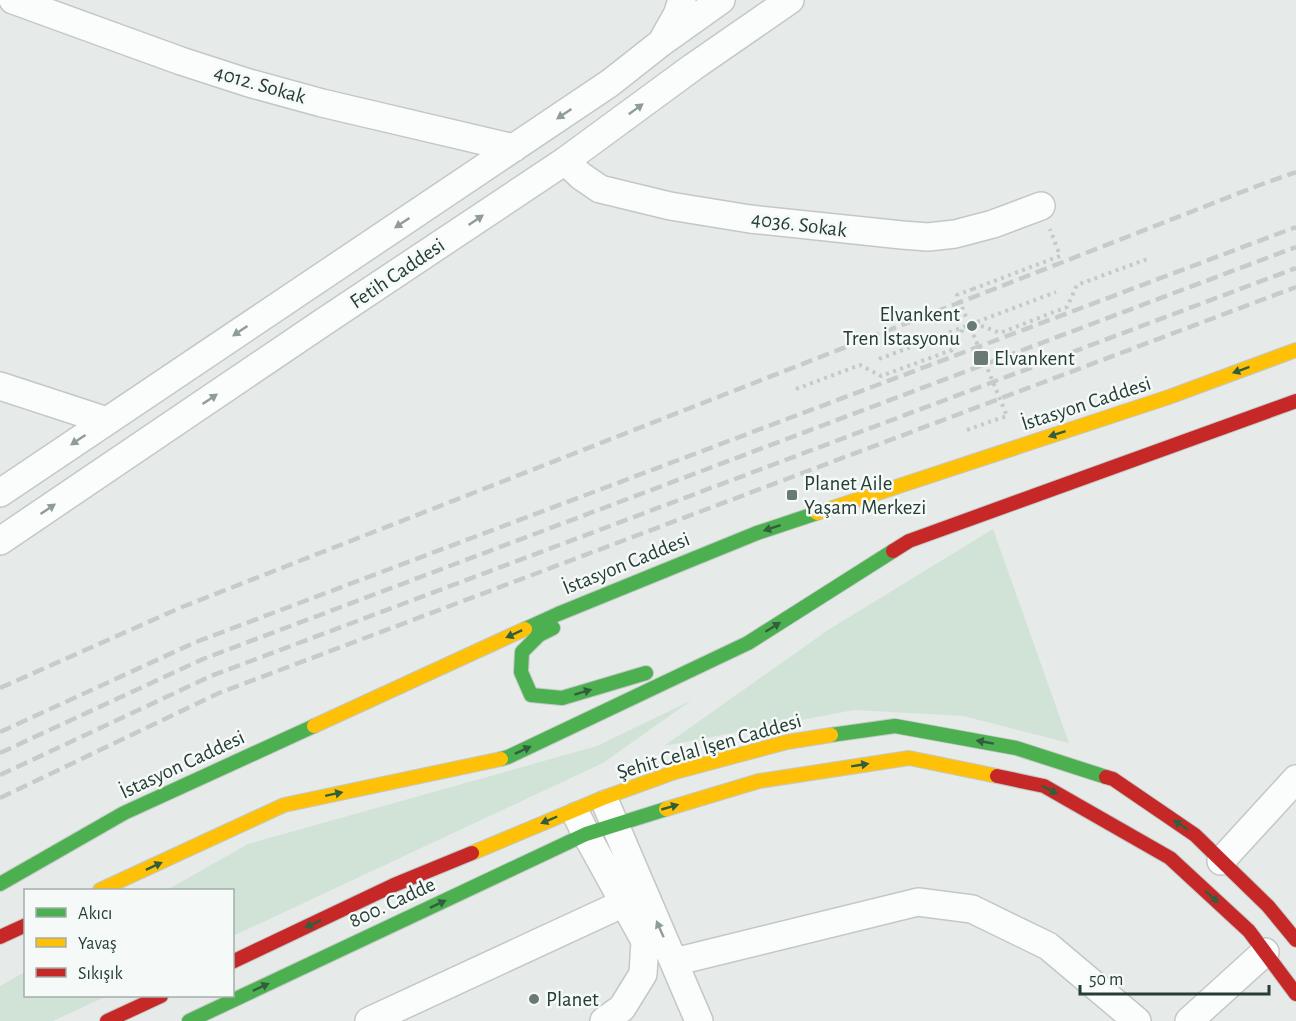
<svg xmlns="http://www.w3.org/2000/svg" width="1296" height="1021" viewBox="0 0 1296 1021" font-family="'Alegreya Sans',sans-serif">
  <style>
    .green { fill: #d1e3d6 }
    .lines { fill: none; stroke-linecap: round; stroke-linejoin: round }
    .street-casing { stroke: #c3c8c6; stroke-width: 30 }
    .fast-casing { stroke: #c3c9c6; stroke-width: 16 }
    .slow-casing { stroke: #c3c9c6; stroke-width: 16 }
    .jam-casing { stroke: #c3c9c6; stroke-width: 16 }
    .path { stroke: #c2cbc7; stroke-width: 4; stroke-dasharray: 3 4.5; stroke-linecap: butt }
    .street { stroke: #fbfcfc; stroke-width: 27 }
    .fast { stroke: #4caf50; stroke-width: 14 }
    .slow { stroke: #ffc107; stroke-width: 14 }
    .jam { stroke: #c62828; stroke-width: 14 }
    .rail { stroke: #c7ccca; stroke-width: 4.5; stroke-dasharray: 12 6; stroke-linecap: butt }
    .path-bridge { stroke: #c2cbc7; stroke-width: 4; stroke-dasharray: 3 4.5; stroke-linecap: butt }
    .oneway { fill: #909c99 }
    .oneway2 { fill: #315f3e }
    .poi-dot { fill: #697a75; stroke: #f5f9f7; stroke-width: 2 }
    .labels { text-anchor: middle; stroke-width: 5; stroke-linejoin: round; paint-order: stroke }
    .street-label { font-size: 21px; fill: #253d36; stroke: #f5f9f7 }
    .poi-label { font-size: 21px; fill: #253d36; stroke: #f5f9f7; text-anchor: start }
  </style>
  <rect width="100%" height="100%" fill="#e6ebe9"/>
  <path class="green" d="M993,529L1069,743L963,716L854,710L664,746L828,630Z
    M692,700L603,763L233,936L232,890H167L248,844L597,746Z
    M25,972L26,996H107L53,1021H0V986Z"/>
  <g class="lines">
    <g class="street-casing">
      <path id="street" d="M13,0L181,61L249,83L322,103L514,148
        M664,38L677,15L682,0
        M565,161L581,176L600,189L670,206L750,219L902,235L928,237L955,234L993,224L1041,206
        M0,386L107,421
        M0,493L610,83L662,42L721,0
        M0,541L319,325L565,161L693,67L790,0
        M606,804L699,1021
        M577,816L586,834L645,941L643,974L622,1008L604,1021
        M1221,861L1296,779
        M674,962L918,902L972,909L1048,946L1137,1021
        M369,1021L624,903
        M1189,1021L1265,952"/>
    </g>
    <g class="fast-casing">
      <path id="fast" d="M553,628L539,635L522,652L521,672L531,695L562,698L646,673
        M525,629L558,614L757,533L817,513
        M831,735L895,726L1016,748L1106,777
        M501,759L508,757L748,643L893,551
        M0,884L124,813L314,726
        M189,1021L586,834L666,809"/>
    </g>
    <g class="slow-casing">
      <path id="slow" d="M817,513L1169,397L1296,350
        M314,726L525,629
        M666,809L759,781L909,758L997,776
        M472,853L603,798L675,772L787,742L831,735
        M100,890L284,805L501,759"/>
    </g>
    <g class="jam-casing">
      <path id="jam" d="M893,551L909,541L1296,401
        M997,776L1044,786L1170,858L1249,931L1296,994
        M1106,777L1113,779L1195,835L1268,906L1296,940
        M0,937L26,925
        M232,962L394,885L472,853
        M107,1021L161,996"/>
    </g>
    <path class="path" d="M973,289L1060,256L1050,229
      M974,323L1000,333L1067,307L1077,285L1150,258
      M879,359L1056,292
      M796,389L860,365L881,376L952,350L964,327
      M967,430L989,422"/>
    <use href="#street" class="street"/>
    <use href="#fast" class="fast"/>
    <use href="#slow" class="slow"/>
    <use href="#jam" class="jam"/>
    <path class="rail" d="M0,688L182,607L1257,186L1296,172
      M0,732L196,642L1296,227
      M0,753L203,659L1296,247
      M0,775L211,676L1296,268
      M0,798L219,693L1296,287"/>
    <path class="path-bridge" d="M973,289L957,295L1007,416L989,422"/>
  </g>
  <defs><path id="oneway-solid" d="M-6-.8H1V-3.2L6.5 0L1 3.2V.8H-6Z" transform="scale(1.5)"/></defs>
  <g class="oneway">
    <use href="#oneway-solid" transform="translate(636 109) rotate(-36)"/>
    <use href="#oneway-solid" transform="translate(564 114) rotate(146)"/>
    <use href="#oneway-solid" transform="translate(476 220) rotate(-34)"/>
    <use href="#oneway-solid" transform="translate(402 223) rotate(146)"/>
    <use href="#oneway-solid" transform="translate(240 331) rotate(146)"/>
    <use href="#oneway-solid" transform="translate(210 399) rotate(-34)"/>
    <use href="#oneway-solid" transform="translate(78 440) rotate(146)"/>
    <use href="#oneway-solid" transform="translate(48 509) rotate(-34)"/>
    <use href="#oneway-solid" transform="translate(660 929) rotate(-114)"/>
  </g>
  <g class="oneway2">
    <use href="#oneway-solid" transform="translate(1241 370) rotate(160)"/>
    <use href="#oneway-solid" transform="translate(1057 434) rotate(162)"/>
    <use href="#oneway-solid" transform="translate(772 528) rotate(162)"/>
    <use href="#oneway-solid" transform="translate(773 627) rotate(-32)"/>
    <use href="#oneway-solid" transform="translate(514 634) rotate(155)"/>
    <use href="#oneway-solid" transform="translate(583 692) rotate(-17)"/>
    <use href="#oneway-solid" transform="translate(985 742) rotate(-170)"/>
    <use href="#oneway-solid" transform="translate(523 750) rotate(-25)"/>
    <use href="#oneway-solid" transform="translate(860 765) rotate(-9)"/>
    <use href="#oneway-solid" transform="translate(1050 790) rotate(27)"/>
    <use href="#oneway-solid" transform="translate(334 794) rotate(-12)"/>
    <use href="#oneway-solid" transform="translate(670 807) rotate(-16)"/>
    <use href="#oneway-solid" transform="translate(549 820) rotate(157)"/>
    <use href="#oneway-solid" transform="translate(1181 825) rotate(-146)"/>
    <use href="#oneway-solid" transform="translate(154 866) rotate(-25)"/>
    <use href="#oneway-solid" transform="translate(1212 897) rotate(42)"/>
    <use href="#oneway-solid" transform="translate(438 904) rotate(-25)"/>
    <use href="#oneway-solid" transform="translate(313 924) rotate(155)"/>
    <use href="#oneway-solid" transform="translate(261 987) rotate(-25)"/>
  </g>
  <g class="poi-dot">
    <circle cx="972" cy="326" r="6"/>
    <rect x="973" y="350" width="16" height="16" rx="3"/>
    <rect x="786" y="489" width="12" height="12" rx="3"/>
    <circle cx="534" cy="999" r="6"/>
  </g>
  <g class="labels">
    <g class="street-label">
      <text transform="translate(260 84) rotate(16)" y="7">4012. Sokak</text>
      <text transform="translate(799 224) rotate(7)" y="7">4036. Sokak</text>
      <text transform="translate(397 273) rotate(-34)" y="7">Fetih Caddesi</text>
      <text transform="translate(1086 403) rotate(-18)" y="7">İstasyon Caddesi</text>
      <text transform="translate(626 563) rotate(-22)" y="7">İstasyon Caddesi</text>
      <text transform="translate(709 746) rotate(-16)" y="7">Şehit Celal İşen Caddesi</text>
      <text transform="translate(182 764) rotate(-25)" y="7">İstasyon Caddesi</text>
      <text transform="translate(392 902) rotate(-25)" y="7">800. Cadde</text>
    </g>
    <g class="poi-label">
      <text x="960" y="321" text-anchor="end">Elvankent<tspan x="960" dy="24">Tren İstasyonu</tspan></text>
      <text x="994" y="365">Elvankent</text>
      <text x="804" y="490">Planet Aile<tspan x="804" dy="24">Yaşam Merkezi</tspan></text>
      <text x="546" y="1006">Planet</text>
    </g>
  </g>
  <rect x="24" y="889" width="210" height="108" fill="#f5f9f7" stroke="#a2aeaa" stroke-width="1.5"/>
  <rect x="36" y="908" width="30" height="9" fill="#4caf50" stroke="#a2aeaa" stroke-width="1.5"/>
  <text x="78" y="919" font-size="18" fill="#253d36">Akıcı</text>
  <rect x="36" y="938" width="30" height="9" fill="#ffc107" stroke="#a2aeaa" stroke-width="1.5"/>
  <text x="78" y="949" font-size="18" fill="#253d36">Yavaş</text>
  <rect x="36" y="968" width="30" height="9" fill="#c62828" stroke="#a2aeaa" stroke-width="1.5"/>
  <text x="78" y="979" font-size="18" fill="#253d36">Sıkışık</text>
  <path d="M1080 985v9h189v-9" fill="none" stroke="#253d36" stroke-width="3"/>
  <text x="1089" y="985" font-size="18" fill="#253d36" stroke="#f5f9f7" stroke-width="4.5" paint-order="stroke">50 m</text>
</svg>
